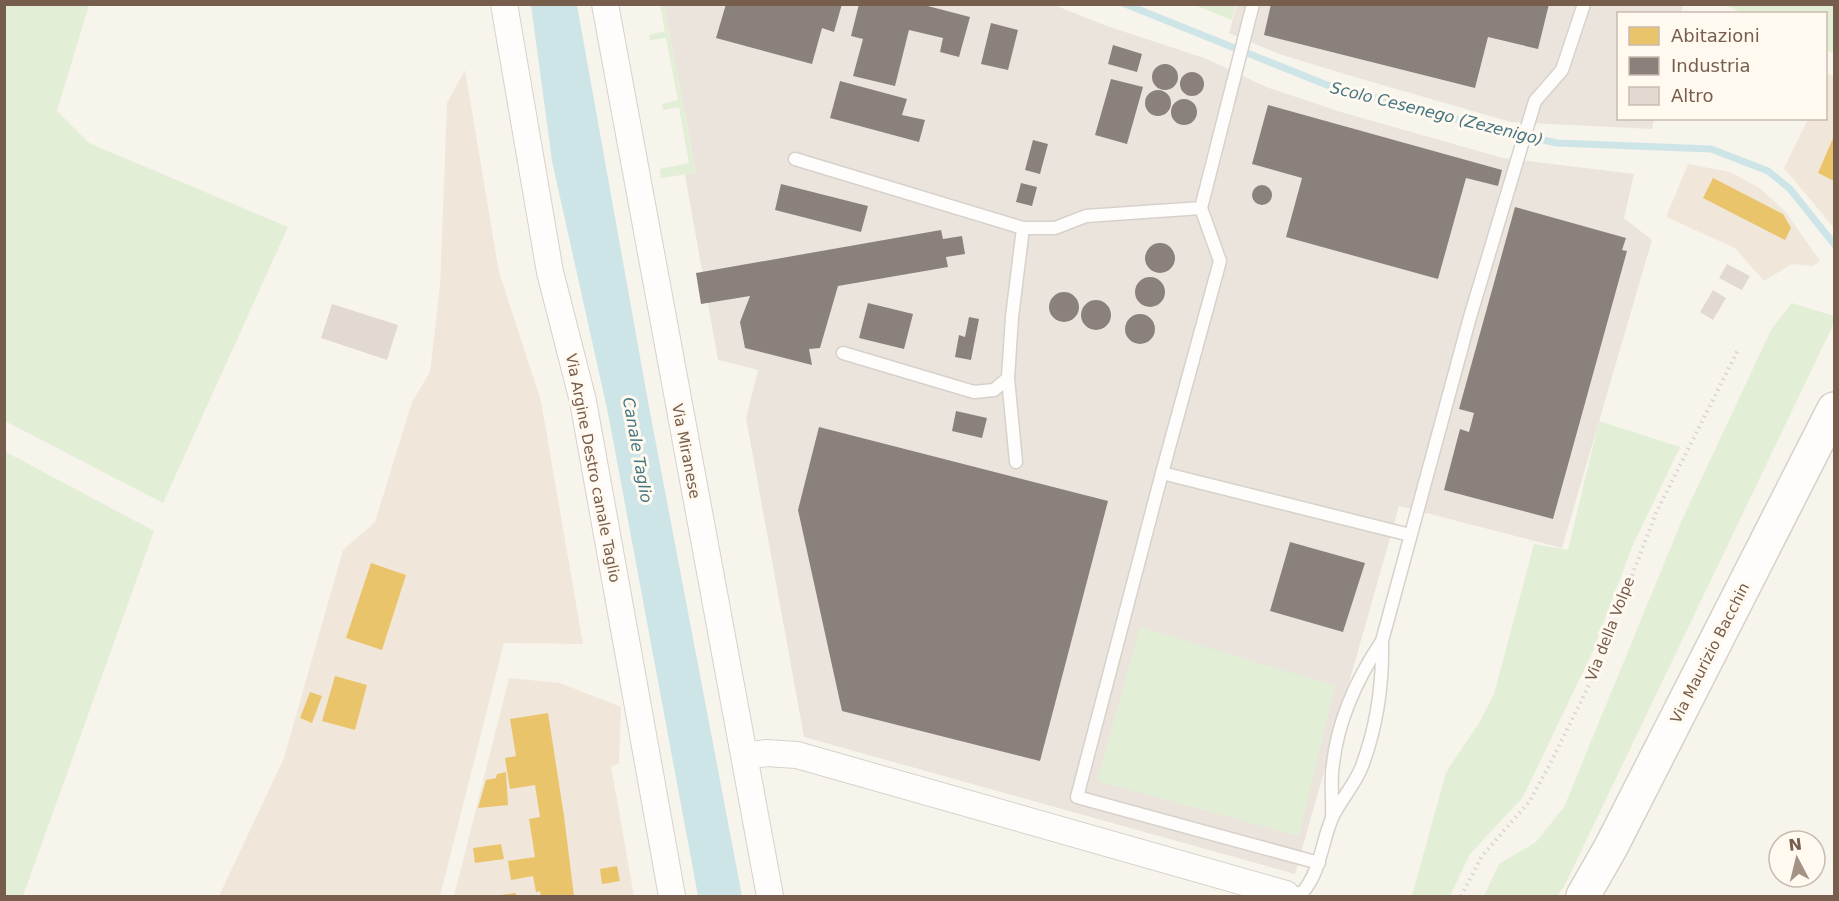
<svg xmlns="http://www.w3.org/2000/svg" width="1839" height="901" viewBox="0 0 1839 901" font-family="'DejaVu Sans',sans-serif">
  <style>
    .residential { fill: #f0e7da }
    .industrial { fill: #ebe4dd }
    .green { fill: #e3eed7 }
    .water { fill: #cee5e8 }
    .homes { fill: #e9c46a }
    .industry { fill: #8a817c }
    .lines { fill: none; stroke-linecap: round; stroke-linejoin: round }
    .stream { stroke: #cee5e8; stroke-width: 7 }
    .building { fill: #e2dad1 }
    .lane-casing { stroke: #d7d1ca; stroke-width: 15 }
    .street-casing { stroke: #d7d1ca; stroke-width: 28 }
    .secondary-casing { stroke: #d7d1c8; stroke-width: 36 }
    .path { stroke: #dad4cf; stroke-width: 4; stroke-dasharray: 1.5 4.5; stroke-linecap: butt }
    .lane { stroke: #fefdfc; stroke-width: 12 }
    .street { stroke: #fefdfc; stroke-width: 26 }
    .secondary { stroke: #fefdfc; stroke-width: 33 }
    .labels { text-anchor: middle; stroke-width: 6; stroke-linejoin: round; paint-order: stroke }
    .street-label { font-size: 15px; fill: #775d4c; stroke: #fff9ef }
    .water-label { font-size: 16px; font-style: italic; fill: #437583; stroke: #fff9ef }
  </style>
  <rect width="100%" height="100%" fill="#f7f4ec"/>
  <path class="residential" d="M465,70L499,272L541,401L583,644L504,643L440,896H219L284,758L343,550L375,522L412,402L430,372L440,286L447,103Z
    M1829,74L1834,77V228L1784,168L1808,119L1826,118V81Z
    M1688,164L1730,172L1761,189L1785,211L1820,261L1813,266L1792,264L1764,281L1735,248L1666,217Z
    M509,678L560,683L621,707L619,764L611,766L634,896H454Z"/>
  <path class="industrial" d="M664,5H1054L1107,26L1207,59L1266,87L1341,112L1503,158L1634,174L1624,218L1652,240L1562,548L1399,506L1295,874L804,737L746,418L758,370L718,360L685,175L696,172Z
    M1237,5H1683L1681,13L1618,14V118L1654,119L1652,129L1511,122L1351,76L1279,54L1229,33Z"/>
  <path class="green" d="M5,4L89,5L57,111L89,143L288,227L163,503L5,421Z
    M660,5H664L696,173L661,178L660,169L689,163L679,107L663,110L662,104L678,100L666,38L650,40L649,35L665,31Z
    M1194,5H1236L1232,20Z
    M1725,5H1834V54L1826,50V14L1743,13Z
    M1792,303L1834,316V323L1564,887L1557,896H1484L1499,864L1536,842L1564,807L1682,520L1772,328Z
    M1599,421L1680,447L1632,547L1593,651L1523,797L1470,854L1450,896H1412L1446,772L1479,723L1494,694L1534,544L1568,550Z
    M4,451L154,531L23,896H4Z
    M1140,627L1335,686L1299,836L1097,781Z"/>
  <path class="water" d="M531,5H577L649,407L742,896H698L608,413L552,161Z"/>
  <path class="homes" d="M1834,136V181L1818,173Z
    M1713,178L1783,214L1791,228L1785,240L1703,198Z
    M371,563L406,575L382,650L346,638Z
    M335,676L367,685L355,730L322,721Z
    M310,692L322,696L312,723L300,718Z
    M548,713L564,816L574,896H541L540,891L536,892L533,876L511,880L508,861L535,857L529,819L540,817L535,785L510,789L505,758L516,756L510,719Z
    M506,772L508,805L478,808L486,780L496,778L497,774Z
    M501,844L504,859L475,863L473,848Z
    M617,866L620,881L602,884L600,869Z
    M516,893V896H500V895Z"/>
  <path class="industry" d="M726,4H842L834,32L822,28L812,64L716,38Z
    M859,4H920L970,17L959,57L940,52L943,38L909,30L895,86L853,76L863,39L851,36Z
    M1271,4H1549L1538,49L1488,37L1475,88L1264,35Z
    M991,23L1018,30L1008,70L981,64Z
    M1113,45L1142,54L1137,72L1108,64Z
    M1152 77a13 13 0 1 1 26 0a13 13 0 1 1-26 0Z
    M1180 84a12 12 0 1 1 24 0a12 12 0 1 1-24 0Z
    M1111,79L1143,87L1127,144L1095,135Z
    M840,81L907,99L902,115L925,120L919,142L830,118Z
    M1145 103a13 13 0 1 1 26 0a13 13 0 1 1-26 0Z
    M1171 112a13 13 0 1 1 26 0a13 13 0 1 1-26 0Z
    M1268,105L1502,170L1498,186L1466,178L1438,279L1286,237L1302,178L1252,164Z
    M1033,140L1048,144L1040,174L1025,170Z
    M1021,183L1037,187L1032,206L1016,202Z
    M781,184L868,206L861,232L775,210Z
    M1252 195a10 10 0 1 1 20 0a10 10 0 1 1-20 0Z
    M1515,207L1626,238L1622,250L1627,251L1553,519L1444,490L1460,429L1469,432L1474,413L1459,409Z
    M941,230L943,239L962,236L965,254L946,257L948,267L838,286L820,348L809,349L812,365L745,348L740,322L750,296L701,304L696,273Z
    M1145 258a15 15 0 1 1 30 0a15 15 0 1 1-30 0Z
    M1135 292a15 15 0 1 1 30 0a15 15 0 1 1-30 0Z
    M1049 307a15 15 0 1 1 30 0a15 15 0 1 1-30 0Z
    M1081 315a15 15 0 1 1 30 0a15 15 0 1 1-30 0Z
    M868,303L913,314L904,349L859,338Z
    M1125 329a15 15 0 1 1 30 0a15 15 0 1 1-30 0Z
    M969,317L979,319L971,360L955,357L959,335L965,337Z
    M956,411L987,418L982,438L952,431Z
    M819,427L1108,501L1040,761L842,711L798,510Z
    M1290,542L1365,563L1343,632L1270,611Z"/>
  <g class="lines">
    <path class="stream" d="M1125,4L1327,85L1505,132L1557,143L1711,149L1768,171L1790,189L1834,244"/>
  </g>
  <path class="building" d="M1727,264L1750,276L1742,290L1719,278Z
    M1713,290L1726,298L1713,320L1700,312Z
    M332,304L398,325L387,360L321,338Z"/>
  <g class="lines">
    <g class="lane-casing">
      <path id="lane" d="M795,159L1023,228H1055L1086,216L1201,208
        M843,353L974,392L994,390L1008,378L1012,317L1023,228
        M1008,378L1016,462
        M1162,473L1220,261L1201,208L1253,4
        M1332,815C1333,798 1330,781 1333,764C1338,719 1358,677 1382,641
        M1319,863L1077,797L1162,473L1410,535
        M1286,894L1302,893C1321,871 1321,844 1332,818C1340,800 1355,785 1362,766C1377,726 1383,684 1382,641L1470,317L1535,101L1562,70L1584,4"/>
    </g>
    <g class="street-casing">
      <path id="street" d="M504,4L550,272L583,401L672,896
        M605,4L770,896
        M744,756L766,753L797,755L1286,894"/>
    </g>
    <g class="secondary-casing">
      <path id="secondary" d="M1583,896L1611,847L1834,409"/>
    </g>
    <path class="path" d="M1461,896L1482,856L1529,802L1549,766L1594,675L1656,513L1739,348"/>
    <use href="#lane" class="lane"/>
    <use href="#street" class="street"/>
    <use href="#secondary" class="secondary"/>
  </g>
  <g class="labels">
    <g class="street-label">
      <text transform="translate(686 451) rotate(79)" y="5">Via Miranese</text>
      <text transform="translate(593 468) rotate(79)" y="5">Via Argine Destro canale Taglio</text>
      <text transform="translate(1610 629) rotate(-69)" y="5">Via della Volpe</text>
      <text transform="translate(1710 653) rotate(-63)" y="5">Via Maurizio Bacchin</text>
    </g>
    <g class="water-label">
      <text transform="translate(1437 113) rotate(14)" y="6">Scolo Cesenego (Zezenigo)</text>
      <text transform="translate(638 450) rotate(80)" y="6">Canale Taglio</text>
    </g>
  </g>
  <rect width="1839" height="901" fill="none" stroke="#775d4c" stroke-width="12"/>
  <rect x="1617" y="12" width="210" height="108" fill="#fff9ef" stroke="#c9bbae" stroke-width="1.5"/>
  <rect x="1629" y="27" width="30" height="18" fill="#e9c46a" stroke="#c9bbae" stroke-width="1.5"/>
  <text x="1671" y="42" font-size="18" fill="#775d4c">Abitazioni</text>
  <rect x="1629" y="57" width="30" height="18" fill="#8a817c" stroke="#c9bbae" stroke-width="1.5"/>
  <text x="1671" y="72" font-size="18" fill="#775d4c">Industria</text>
  <rect x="1629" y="87" width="30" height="18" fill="#e2dad1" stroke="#c9bbae" stroke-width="1.5"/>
  <text x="1671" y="102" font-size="18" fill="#775d4c">Altro</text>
  <g transform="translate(1797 859) rotate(353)"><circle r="28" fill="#fff9ef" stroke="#c9bbae" stroke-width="1.5"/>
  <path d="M0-4.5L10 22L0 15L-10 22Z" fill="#a49284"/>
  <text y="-9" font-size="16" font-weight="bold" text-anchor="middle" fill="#775d4c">N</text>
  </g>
</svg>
